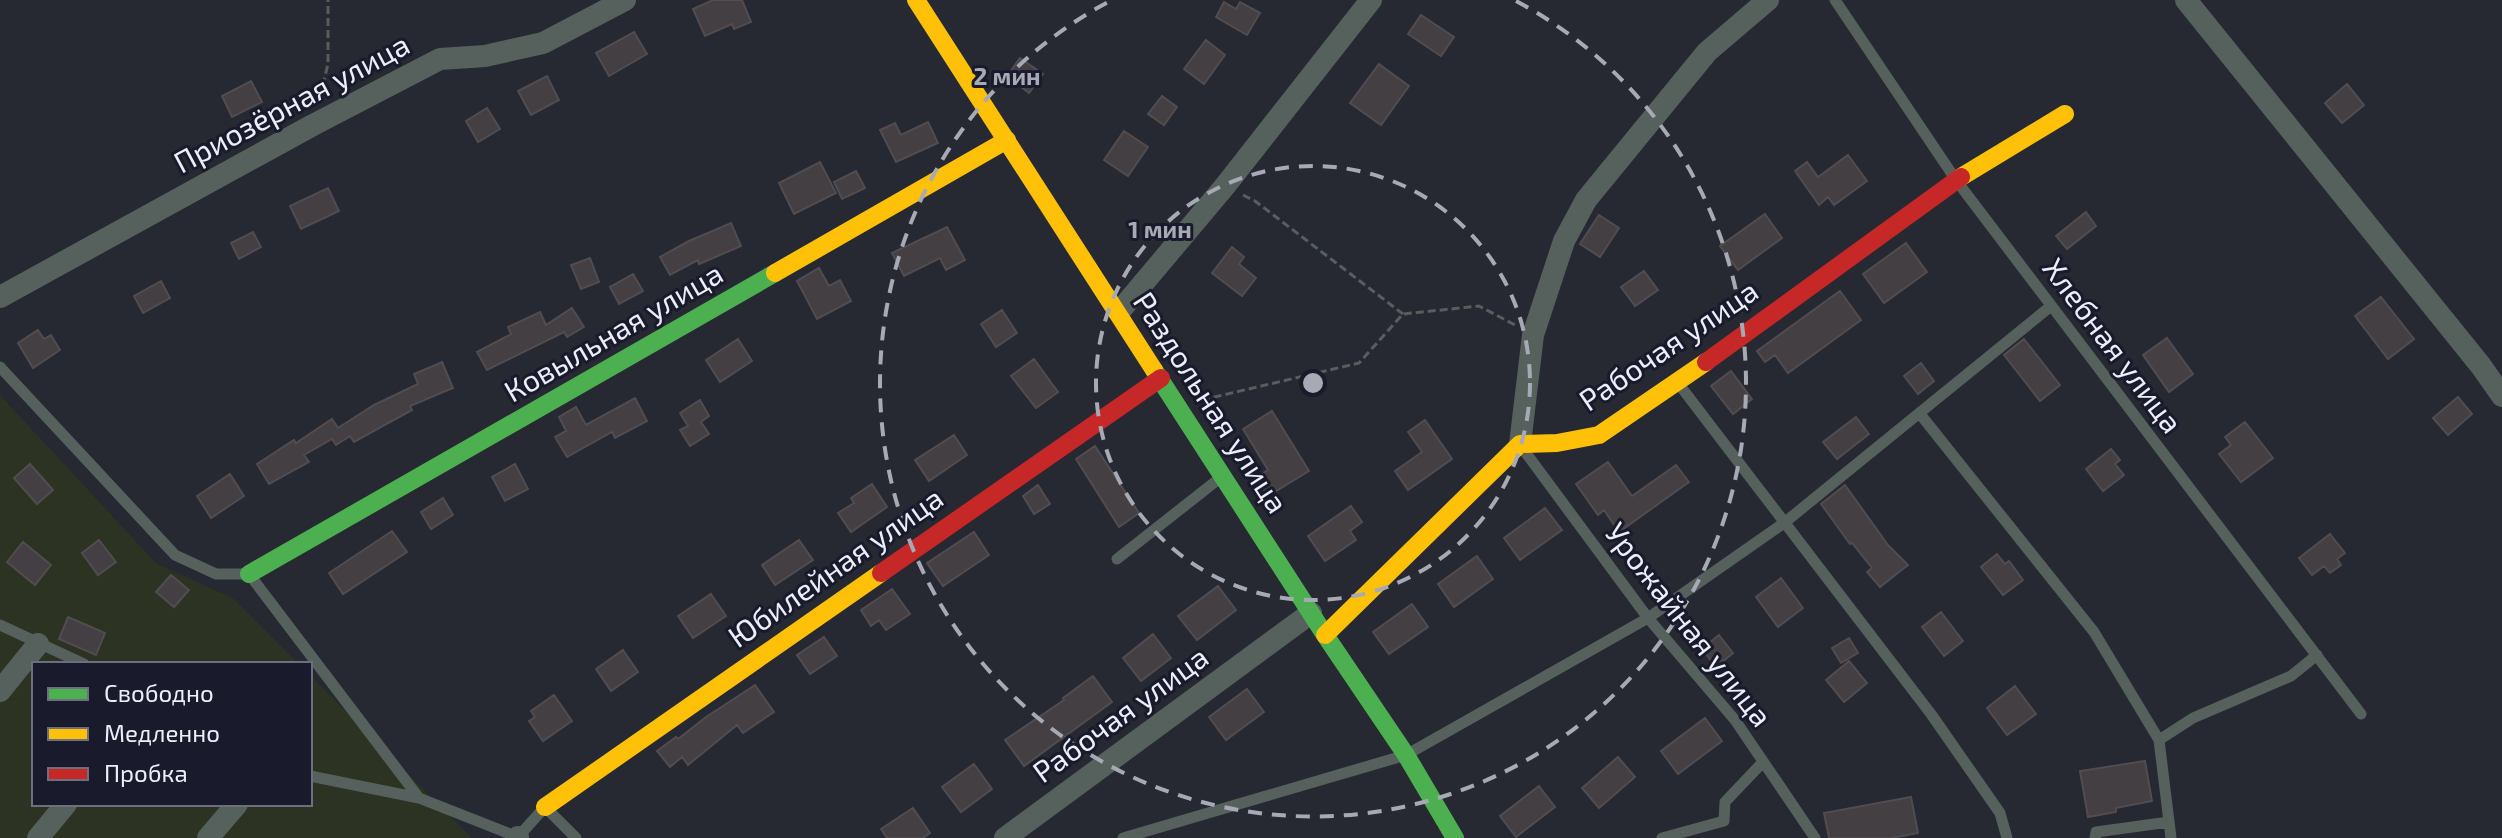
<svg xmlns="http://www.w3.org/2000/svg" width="2502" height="838" viewBox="0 0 2502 838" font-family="'Exo 2',sans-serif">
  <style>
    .green { fill: #2d3322 }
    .building { fill: #443f42; stroke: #504c50; stroke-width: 2 }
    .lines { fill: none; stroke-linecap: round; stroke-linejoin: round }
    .path { stroke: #575e5e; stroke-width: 3; stroke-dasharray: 8 4; stroke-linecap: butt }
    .lane { stroke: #56605d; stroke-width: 11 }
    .street { stroke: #56605d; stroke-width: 22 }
    .fast { stroke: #4caf50; stroke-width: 18 }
    .slow { stroke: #ffc107; stroke-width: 18 }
    .jam { stroke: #c62828; stroke-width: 18 }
    .ring { fill: none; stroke: #a7a9b4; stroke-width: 4; stroke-dasharray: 14 10 }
    .labels { text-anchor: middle; stroke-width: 6; stroke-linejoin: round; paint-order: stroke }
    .street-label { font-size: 30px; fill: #eceefa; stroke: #191a2b }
    .centre { fill: #a7a9b4; stroke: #191a2b; stroke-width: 4 }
    .ring-label { font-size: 24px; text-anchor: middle; font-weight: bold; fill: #a7a9b4; stroke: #191a2b; stroke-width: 6; stroke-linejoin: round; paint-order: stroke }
  </style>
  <rect width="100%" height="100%" fill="#262832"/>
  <path class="green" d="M0,395L156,563L234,599L299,664H34V804H310V675L472,838H0Z"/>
  <path class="building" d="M713,0H742L751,22L734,29L732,24L705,36L693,9Z
    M1224,2L1236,9L1240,2L1260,13L1247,35L1216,17Z
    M1421,15L1454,37L1441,56L1408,34Z
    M634,32L647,54L609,76L596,53Z
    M1206,40L1225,55L1204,84L1184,69Z
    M1020,58L1043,74L1029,93L1007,76Z
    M1379,64L1409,86L1381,125L1350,103Z
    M547,76L559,100L531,115L518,91Z
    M251,81L262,102L232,117L222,96Z
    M2347,84L2364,105L2342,123L2325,103Z
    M1162,96L1177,107L1164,125L1148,114Z
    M487,108L500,129L478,142L466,121Z
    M928,122L938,143L896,162L880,130L895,123L901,135Z
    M1124,131L1148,147L1128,176L1104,160Z
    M1848,155L1867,181L1834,205L1828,197L1819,205L1795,171L1807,162L1818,177Z
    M820,162L836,193L794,214L779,183Z
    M856,171L865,188L842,199L834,182Z
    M328,188L339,211L301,229L290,206Z
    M2086,212L2096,226L2067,249L2056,236Z
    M1765,214L1782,238L1738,270L1720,246Z
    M1599,215L1619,228L1600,257L1580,244Z
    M731,223L741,246L699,264L698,260L670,275L660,257L689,241Z
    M947,227L965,260L946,270L940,258L904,276L892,253Z
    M253,232L261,247L239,259L231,243Z
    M1906,243L1927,272L1884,303L1863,274Z
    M1232,247L1244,257L1239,264L1256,278L1242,296L1212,273Z
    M590,258L599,282L581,289L571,265Z
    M819,268L829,286L840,280L851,301L817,319L797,281Z
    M1644,271L1658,290L1635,306L1621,287Z
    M633,274L643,291L619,304L610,287Z
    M161,281L170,298L143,313L134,296Z
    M1840,291L1861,320L1788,373L1775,355L1765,362L1757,351Z
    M2381,297L2414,339L2388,359L2355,316Z
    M572,308L584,327L567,337L564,332L487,370L477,352L511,334L508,327L540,312L546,325Z
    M1002,310L1017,333L996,347L981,324Z
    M38,330L44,339L51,335L60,350L33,368L18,343Z
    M2167,338L2193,374L2169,392L2143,355Z
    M738,339L752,361L720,382L706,360Z
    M2024,339L2060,385L2040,401L2004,355Z
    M1034,359L1058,392L1036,408L1011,376Z
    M442,362L453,388L410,406L412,410L354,442L350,436L336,445L332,439L304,455L309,462L269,484L257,464L294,440L296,443L332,419L338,428L374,405L418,384L414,374Z
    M1921,363L1934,381L1918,394L1904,376Z
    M1731,371L1752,399L1733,414L1711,386Z
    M2458,397L2472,414L2448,435L2433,418Z
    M635,398L647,421L615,438L612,432L567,457L555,437L566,431L559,417L576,407L586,425Z
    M700,400L709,416L701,422L709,434L690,446L680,430L688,426L680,413Z
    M1272,411L1309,471L1268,496L1256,477L1268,470L1243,429Z
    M1856,417L1869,434L1837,459L1823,442Z
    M1425,420L1452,459L1408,490L1395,471L1422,452L1408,432Z
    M2245,422L2273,458L2241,482L2219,454L2231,445L2225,437Z
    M954,435L967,455L929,481L915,460Z
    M1095,446L1139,513L1119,527L1076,459Z
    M2111,449L2120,460L2115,464L2124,475L2103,491L2086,469Z
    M1608,462L1632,496L1676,465L1689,482L1619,532L1604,510L1598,515L1576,484Z
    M30,464L53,490L37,504L14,478Z
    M515,464L528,489L505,501L492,477Z
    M230,474L244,496L211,518L197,496Z
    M872,484L887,507L851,532L838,513L854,503L851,498Z
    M1038,485L1050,504L1034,514L1023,496Z
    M1845,485L1888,545L1908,565L1880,587L1867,572L1872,568L1852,543L1850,544L1821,504Z
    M443,498L453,515L431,529L421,512Z
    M1351,506L1362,522L1350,531L1356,540L1325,561L1308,536Z
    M1545,508L1562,530L1520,560L1504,538Z
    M392,531L407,552L343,594L329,573Z
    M974,532L989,555L943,586L927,563Z
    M2330,534L2345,553L2337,559L2341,565L2330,573L2324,566L2312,575L2299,558Z
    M99,540L116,562L98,575L82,553Z
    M799,540L813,560L775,585L762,565Z
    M23,542L51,565L35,585L7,562Z
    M1997,554L2005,564L2009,561L2023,580L2003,595L1981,567Z
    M1477,556L1493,579L1454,607L1438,584Z
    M171,575L189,590L174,607L156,592Z
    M1781,578L1803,608L1778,627L1756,597Z
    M1218,586L1236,610L1197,640L1178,616Z
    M892,589L910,614L886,630L879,620L871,626L861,610Z
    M711,594L726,616L693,638L678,616Z
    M1412,604L1428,627L1389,654L1373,632Z
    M1941,612L1963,641L1944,656L1922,627Z
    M68,617L105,633L96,655L59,639Z
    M1153,634L1171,658L1141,681L1123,658Z
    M1719,635L1733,653L1716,667L1702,649Z
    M824,637L837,656L810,674L797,655Z
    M1849,638L1858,653L1841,663L1832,648Z
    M623,650L638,672L611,691L596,669Z
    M1849,661L1867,683L1844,702L1826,680Z
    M1093,676L1112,702L1024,766L1005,740L1064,700L1063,698Z
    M755,685L774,712L743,733L737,725L688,765L682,757L670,767L657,751L676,737L678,739L706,717Z
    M2015,686L2036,714L2007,735L1987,708Z
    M1247,689L1264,712L1226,740L1209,717Z
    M554,695L572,721L543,741L529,721L535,717L531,711Z
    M1705,718L1722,741L1678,774L1661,751Z
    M1618,757L1635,777L1599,808L1582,788Z
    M2145,761L2152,801L2116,808V812L2088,817L2080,771Z
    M974,764L992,789L961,812L942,787Z
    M1539,786L1555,807L1516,837L1500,816Z
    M1911,797L1918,833L1892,838H1829L1824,813Z
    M913,808L930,833L923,838H887L881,829Z"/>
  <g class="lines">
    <path class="path" d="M320,97L328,64V0
      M1243,195L1255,201L1403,314
      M1202,400L1359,363L1403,314L1479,306L1515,325"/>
    <path class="lane" d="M1835,0L1956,180L2361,714
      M0,367L175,555L216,574H249L419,798L518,837L545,807L576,838
      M1678,383L1931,714L2000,813L2007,838
      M1920,414L2094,632L2159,740L2171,838
      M1523,449L1648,618L1735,720L1815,838
      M1117,559L1220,478
      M0,625L84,664
      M2159,740L2193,718L2291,676L2317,655
      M310,776L419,798
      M1123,838L1406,755L1648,618L1784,523L2051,306
      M1662,838L1724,821L1725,802L1763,762
      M2095,838L2096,832L2169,822"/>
    <path class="street" d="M2186,0L2481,366L2502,396
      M0,297L313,125L440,59L485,56L543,43L625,0
      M1119,312L1225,186L1371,0
      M1520,444L1533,335L1564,241L1586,200L1707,52L1768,0
      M0,691L38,644
      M518,837V838
      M38,838L66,804
      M208,838L237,804
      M1005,838L1311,613"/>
    <path class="fast" d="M1154,370L1325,635L1406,755L1455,838
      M249,574L775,273"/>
    <path class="slow" d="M916,0L1154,370
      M1961,177L2065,114
      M775,273L1007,140
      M1325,635L1520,444L1557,443L1599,435L1706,362
      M545,807L881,573"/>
    <path class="jam" d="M1706,362L1961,177
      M881,573L1161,378"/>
  </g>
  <g class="ring">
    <circle cx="1313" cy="383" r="217"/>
    <path d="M1516 1A433 433 0 1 1 1110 1"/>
  </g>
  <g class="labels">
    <g class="street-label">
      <text transform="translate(292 104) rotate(-28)" y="10">Приозёрная улица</text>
      <text transform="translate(614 333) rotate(-30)" y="10">Ковыльная улица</text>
      <text transform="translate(1669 346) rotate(-34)" y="10">Рабочая улица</text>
      <text transform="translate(2112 346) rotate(53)" y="10">Хлебная улица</text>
      <text transform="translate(1210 403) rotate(57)" y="10">Раздольная улица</text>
      <text transform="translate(836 568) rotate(-35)" y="10">Юбилейная улица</text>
      <text transform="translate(1688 625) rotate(52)" y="10">Урожайная улица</text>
      <text transform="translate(1121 715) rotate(-36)" y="10">Рабочая улица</text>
    </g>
  </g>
  <circle cx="1313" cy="383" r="12" class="centre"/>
  <g class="ring-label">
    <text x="1007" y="85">2 мин</text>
    <text x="1160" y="238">1 мин</text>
  </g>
  <rect x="32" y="662" width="280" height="144" fill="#191a2b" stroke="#6d6f7e" stroke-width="2"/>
  <rect x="48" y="688" width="40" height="12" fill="#4caf50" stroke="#6d6f7e" stroke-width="2"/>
  <text x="104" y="702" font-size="24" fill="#eceefa">Свободно</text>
  <rect x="48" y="728" width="40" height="12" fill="#ffc107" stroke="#6d6f7e" stroke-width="2"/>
  <text x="104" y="742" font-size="24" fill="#eceefa">Медленно</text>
  <rect x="48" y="768" width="40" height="12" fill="#c62828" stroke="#6d6f7e" stroke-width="2"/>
  <text x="104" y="782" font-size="24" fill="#eceefa">Пробка</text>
</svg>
